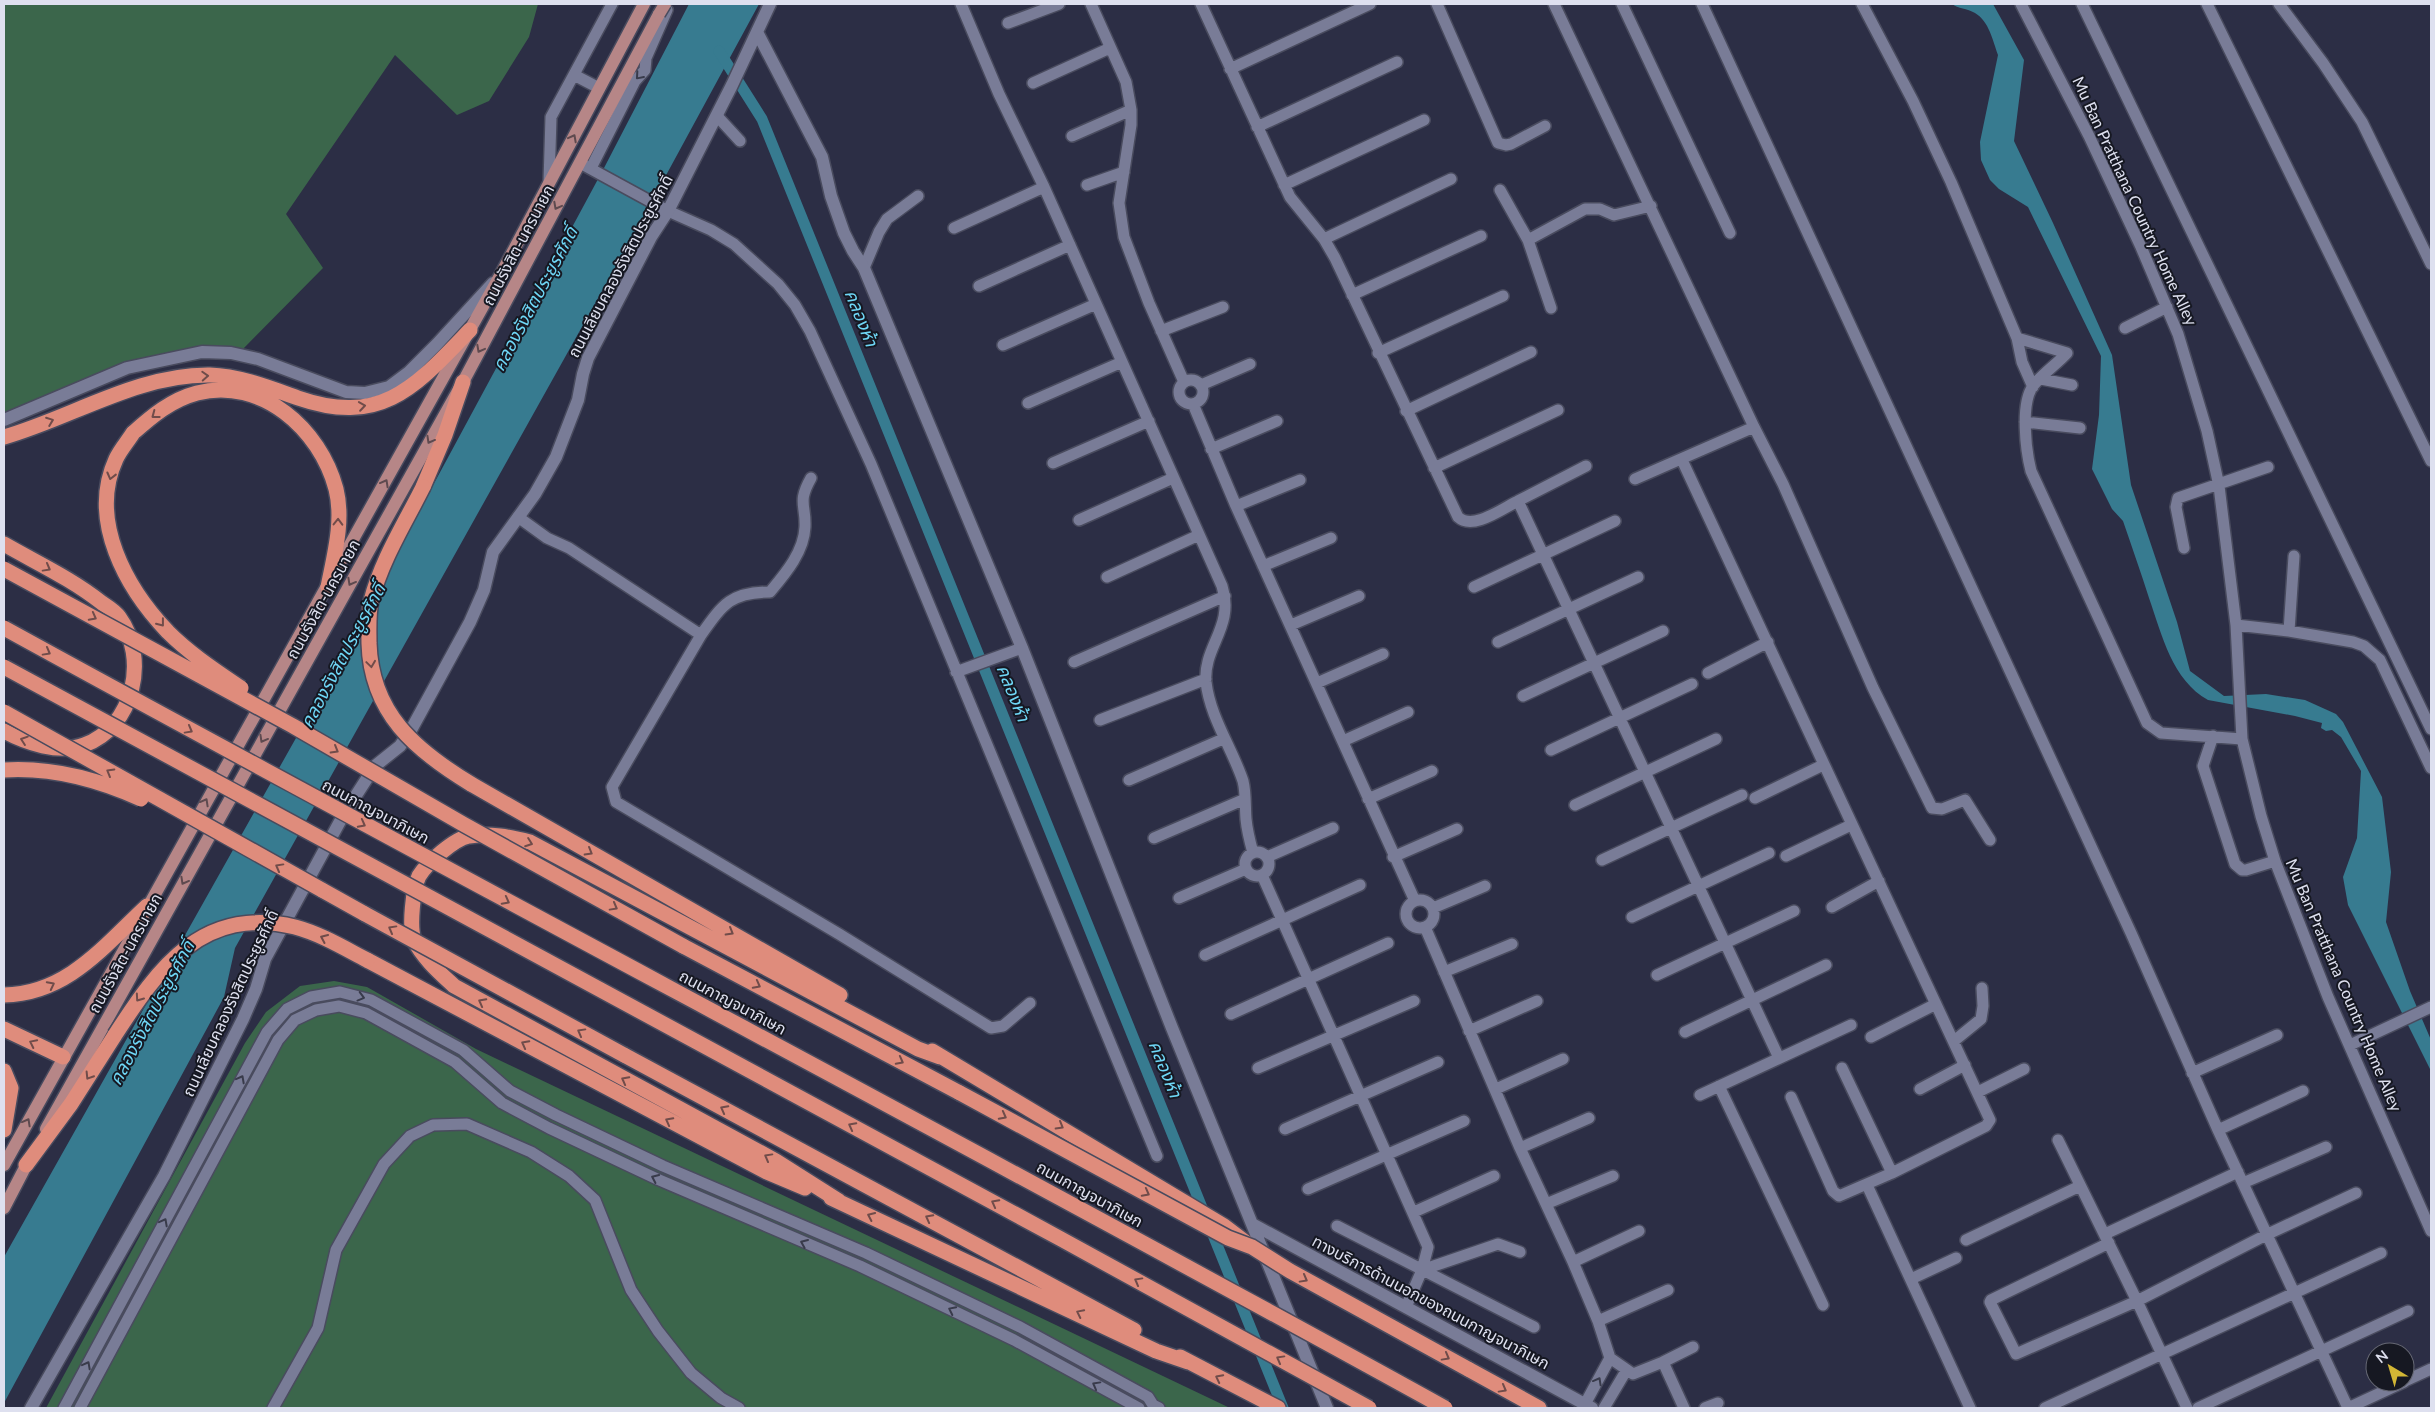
<svg xmlns="http://www.w3.org/2000/svg" width="2435" height="1412" viewBox="0 0 2435 1412" font-family="Lato,'Noto Sans Thai',sans-serif">
  <style>
    .green { fill: #3b664b }
    .water { fill: #377b90 }
    .lines { fill: none; stroke-linecap: round; stroke-linejoin: round }
    .canal { stroke: #377b90; stroke-width: 11 }
    .street-casing { stroke: #494b5e; stroke-width: 14 }
    .secondary-casing { stroke: #494b5e; stroke-width: 15 }
    .primary-casing { stroke: #494b5e; stroke-width: 15 }
    .highway-casing { stroke: #494b5e; stroke-width: 18 }
    .street { stroke: #797c97; stroke-width: 11 }
    .secondary { stroke: #797c97; stroke-width: 12 }
    .primary { stroke: #b68687; stroke-width: 12 }
    .highway { stroke: #df8c7c; stroke-width: 15 }
    .primary-bridge-casing { stroke: #494b5e; stroke-width: 15; stroke-linecap: butt }
    .highway-bridge-casing { stroke: #494b5e; stroke-width: 18; stroke-linecap: butt }
    .primary-bridge { stroke: #b68687; stroke-width: 12 }
    .highway-bridge { stroke: #df8c7c; stroke-width: 15 }
    .oneway { stroke: #393b4b }
    .oneway2 { stroke: #5e4a4f }
    .oneway3 { stroke: #704c4a }
    .labels { text-anchor: middle; stroke-width: 4; stroke-linejoin: round; paint-order: stroke }
    .street-label { font-size: 16px; fill: #dee0ef; stroke: #161822 }
    .water-label { font-size: 18px; font-style: italic; fill: #6fd7f6; stroke: #161822 }
  </style>
  <rect width="100%" height="100%" fill="#2c2e45"/>
  <path class="green" d="M4,4H538L529,37L489,101L457,115L395,55L286,214L323,268L242,350L186,349L146,357L4,415Z
    M334,981L367,987L476,1049L1230,1408H46L245,1043L266,1012L300,986Z"/>
  <path class="water" d="M689,4H759L645,214L235,948L224,997L4,1403V1257L314,706L604,168Z
    M1952,4H1993L2024,60L2014,141L2053,223L2112,355L2131,485L2177,622L2190,671L2224,696L2266,694L2305,700L2336,714L2343,722L2382,797L2391,872L2386,922L2410,991L2431,1040V1071L2348,905L2343,877L2357,838L2361,771L2341,737L2332,730L2326,731L2321,728L2322,723L2295,716L2208,700C2172,680 2162,635 2149,598C2141,573 2132,547 2123,521L2112,509L2092,469L2099,415L2101,356L2028,207L1999,189L1990,180L1981,160L1980,142L1998,55C1993,41 1989,21 1975,13C1967,8 1958,9 1952,4Z"/>
  <g class="lines">
    <path class="canal" d="M719,51L762,119L1283,1408"/>
    <g class="street-casing">
      <path id="street" d="M961,4L999,94L1044,187L1222,586C1235,627 1203,646 1206,682C1210,717 1232,748 1243,781C1246,793 1245,807 1246,819C1247,830 1250,842 1253,853
        M1091,4L1126,82L1131,110V125L1119,203L1124,237L1149,303L1184,382
        M1201,4L1290,197L1324,239L1335,258L1458,517C1473,531 1503,508 1518,501L1779,1058
        M1437,4L1498,143L1506,145L1511,144L1545,126
        M1554,4L1754,427L1783,484L1873,688L1932,808L1942,809L1965,800L1990,840
        M1622,4L1730,233
        M1702,4L2131,933L2218,1130L2348,1408L2404,1382
        M1862,4L1913,101L1951,182L2017,338L2022,362L2033,387
        M2021,4L2089,136L2141,247L2178,334L2207,431L2219,486L2236,625L2242,739L2261,816L2275,861L2328,997L2431,1231
        M2082,4L2431,729
        M2207,4L2431,461
        M2279,4L2323,63L2362,122L2431,264
        M1008,23L1059,4
        M1230,69L1370,4
        M574,75L599,88
        M1033,83L1110,48
        M717,116L740,141
        M1257,127L1397,62
        M1072,136L1131,110
        M580,163L668,211L711,230L734,244L778,284L795,305L810,331L871,464L1157,1156
        M591,168L635,81L645,70L646,58L667,10L664,8
        M549,182L551,117L612,4
        M1087,185L1124,172
        M1284,185L1424,120
        M1500,190L1528,240L1551,308
        M954,228L1044,187
        M1324,239L1451,179
        M1528,240L1585,209H1600L1614,215L1651,206
        M864,268L879,232L887,219L918,196
        M979,286L1070,245
        M1352,295L1481,236
        M2125,328L2167,307
        M1161,331L1223,307
        M2017,338L2067,353C2057,364 2042,374 2033,386C2020,404 2026,451 2031,471L2147,723L2161,733L2242,739
        M1003,345L1096,304
        M1378,353L1503,296
        M2041,379L2072,385
        M1179 392a12 12 0 1 1 24 0a12 12 0 1 1-24 0Z
        M1201,385L1250,364
        M1028,403L1122,362
        M1193,404L1236,506L1415,901
        M1406,411L1531,352
        M2025,422L2080,428
        M1211,449L1277,421
        M1682,460L1990,1120L1986,1126L1892,1173L1839,1196L1833,1191L1791,1097
        M1053,463L1149,421
        M1434,468L1558,410
        M1635,479L1754,427
        M1518,501L1586,466
        M1236,506L1300,480
        M518,517L547,538L569,548L701,635L612,787L616,802L839,934L991,1028L1003,1026L1030,1003
        M1079,520L1173,478
        M2184,548L2176,507L2178,498L2268,467
        M1263,566L1331,538
        M1107,577L1199,535
        M1474,587L1615,521
        M1291,625L1359,596
        M2236,625L2289,631L2353,642L2364,646L2380,660L2431,768
        M2289,631L2294,556
        M701,635C723,604 731,592 770,592C785,574 804,552 805,527C806,504 797,503 811,478
        M1498,642L1638,577
        M1074,662L1225,596
        M956,672L1022,648
        M1708,673L1768,642
        M1317,683L1383,654
        M1523,696L1663,631
        M1100,720L1206,679
        M2213,736L2203,766L2235,864L2242,870H2246L2275,861
        M1343,741L1408,712
        M1551,750L1692,684
        M1129,780L1223,739
        M1755,798L1823,765
        M1368,799L1432,771
        M1575,805L1716,739
        M1154,838L1245,799
        M1245 864a12 12 0 1 1 24 0a12 12 0 1 1-24 0Z
        M1786,856L1851,825
        M1267,857L1333,828
        M1393,857L1457,829
        M1602,860L1742,795
        M1262,875L1428,1247L1422,1270L1406,1307
        M1179,898L1246,869
        M1406 914a14 14 0 1 1 28 0a14 14 0 1 1-28 0Z
        M1832,907L1879,881
        M1433,908L1485,886
        M1632,917L1769,853
        M1425,927L1520,1148L1573,1262L1598,1321L1610,1358L1633,1374L1663,1362L1684,1408
        M1205,955L1360,885
        M1444,972L1512,944
        M1657,975L1794,911
        M1231,1014L1388,943
        M1469,1031L1537,1001
        M1685,1032L1826,965
        M1871,1037L1936,1004
        M1954,1041L1981,1019L1983,1006L1982,988
        M2350,1045L2431,1007
        M1258,1068L1414,1001
        M1842,1068L1892,1173
        M2192,1073L2277,1035
        M1719,1086L1823,1305
        M1496,1089L1563,1059
        M1920,1089L1965,1065
        M1978,1092L2024,1069
        M1700,1095L1851,1025
        M1285,1129L1438,1062
        M2218,1130L2303,1091
        M2058,1140L2137,1301L2187,1408
        M1520,1148L1589,1118
        M2243,1183L2326,1147
        M1867,1185L1970,1408
        M1308,1189L1464,1121
        M1546,1204L1613,1176
        M1414,1212L1494,1176
        M1337,1226L1534,1327
        M2105,1234L2238,1172
        M1966,1240L2080,1186
        M2109,1243L1991,1300L1990,1302L2016,1354L2137,1301L2268,1234L2356,1193
        M1573,1262L1639,1231
        M1422,1270L1498,1244L1520,1252
        M1911,1279L1956,1258
        M1598,1321L1668,1290
        M1663,1362L1693,1347
        M2405,1381L2431,1369
        M1585,1404L1610,1358
        M64,1408L267,1032L287,1009L311,997L340,992L371,1000L463,1050L510,1091L556,1115L663,1166L866,1253L1020,1327L1148,1397L1153,1405L1159,1408
        M80,1408L278,1040L295,1020L316,1010L339,1006L366,1013L455,1062L502,1103L549,1128L657,1179L860,1266L1014,1340L1139,1408
        M273,1408L318,1328L336,1250L384,1164L410,1136L433,1125L467,1124L531,1152L569,1176L595,1200L631,1290L658,1331L691,1373L721,1398L739,1408
        M1604,1408L1626,1371
        M1705,1408L1718,1403
        M2045,1408L2381,1253
        M2198,1408L2408,1311"/>
    </g>
    <g class="secondary-casing">
      <path id="secondary" d="M757,32L822,157L831,196L844,233L853,251L864,268L1022,648L1172,1028L1327,1408
        M4,420L127,368L202,352L231,353L258,359L346,392L365,393L389,387L409,372L437,344L493,283
        M1254,1225L1592,1408
        M31,1408L164,1176L243,1019L256,989L265,959L344,814L375,766L400,746L411,730L470,622L484,590L493,552L535,494L556,457L578,400L583,374L588,358L651,237L668,211L732,85L770,4"/>
    </g>
    <g class="primary-casing">
      <path id="primary" d="M46,1129L463,382L659,14
        M4,1165L501,274L644,4
        M4,1208L30,1158"/>
    </g>
    <g class="highway-casing">
      <path id="highway" d="M133,433C152,416 171,400 197,393C262,377 320,429 336,489C344,521 334,556 328,587
        M4,437C71,418 138,374 210,375C240,376 270,388 298,398C382,427 416,386 470,330
        M423,487L445,435L463,382
        M4,544C37,563 72,579 102,603C108,607 115,611 119,617C149,658 134,727 84,745C59,754 26,743 4,731
        M471,784L840,995
        M322,890L365,914
        M683,946L960,1093
        M367,960L767,1172L805,1188
        M4,995C67,994 104,946 147,906
        M4,1029L63,1057
        M932,1051L1224,1226L1249,1245
        M624,1055L1134,1330
        M4,1071L11,1088L4,1130
        M26,1165L71,1104L115,1035
        M831,1198L1156,1351L1188,1362
        M839,1201L776,1161L454,986C439,972 423,958 414,940C409,927 413,888 419,876C427,863 454,839 469,836C490,833 510,837 530,842L918,1049L940,1057
        M1180,1357L1278,1408
        M1468,1369L1539,1408"/>
    </g>
    <use href="#street" class="street"/>
    <use href="#secondary" class="secondary"/>
    <use href="#primary" class="primary"/>
    <use href="#highway" class="highway"/>
    <g class="primary-bridge-casing">
      <path id="primary-bridge" d="M659,14L665,4"/>
    </g>
    <g class="highway-bridge-casing">
      <path id="highway-bridge" d="M133,433C128,441 120,450 116,459C88,520 126,588 168,632C190,654 216,671 241,688
        M423,487C405,523 381,561 371,601C368,615 369,629 369,643C371,713 415,750 471,784
        M4,569L293,726L463,824L683,946
        M4,628C483,891 967,1144 1445,1408
        M4,667L1061,1239L1369,1408
        M4,712L322,890
        M4,770C52,767 97,779 141,799
        M365,914L624,1055
        M115,1035C159,967 203,905 295,927C321,934 344,948 367,960
        M960,1093L1228,1238L1252,1247L1290,1271L1468,1369"/>
    </g>
    <use href="#primary-bridge" class="primary-bridge"/>
    <use href="#highway-bridge" class="highway-bridge"/>
  </g>
  <defs><path id="oneway-chevron" d="M-2-3.5L2.5 0L-2 3.5" fill="none" stroke-width="1.6" stroke-linecap="round" stroke-linejoin="round" transform="scale(1.25)"/></defs>
  <g class="oneway">
    <use href="#oneway-chevron" transform="translate(639 76) rotate(131)"/>
    <use href="#oneway-chevron" transform="translate(361 997) rotate(15)"/>
    <use href="#oneway-chevron" transform="translate(241 1079) rotate(-62)"/>
    <use href="#oneway-chevron" transform="translate(655 1178) rotate(-155)"/>
    <use href="#oneway-chevron" transform="translate(164 1222) rotate(-62)"/>
    <use href="#oneway-chevron" transform="translate(804 1243) rotate(-157)"/>
    <use href="#oneway-chevron" transform="translate(952 1310) rotate(-154)"/>
    <use href="#oneway-chevron" transform="translate(87 1365) rotate(-62)"/>
    <use href="#oneway-chevron" transform="translate(1598 1381) rotate(-61)"/>
    <use href="#oneway-chevron" transform="translate(1096 1385) rotate(-151)"/>
  </g>
  <g class="oneway2">
    <use href="#oneway-chevron" transform="translate(573 138) rotate(-62)"/>
    <use href="#oneway-chevron" transform="translate(557 206) rotate(118)"/>
    <use href="#oneway-chevron" transform="translate(480 349) rotate(118)"/>
    <use href="#oneway-chevron" transform="translate(430 440) rotate(119)"/>
    <use href="#oneway-chevron" transform="translate(385 483) rotate(-61)"/>
    <use href="#oneway-chevron" transform="translate(351 582) rotate(119)"/>
    <use href="#oneway-chevron" transform="translate(263 739) rotate(119)"/>
    <use href="#oneway-chevron" transform="translate(205 802) rotate(-61)"/>
    <use href="#oneway-chevron" transform="translate(184 881) rotate(119)"/>
    <use href="#oneway-chevron" transform="translate(27 1122) rotate(-61)"/>
  </g>
  <g class="oneway3">
    <use href="#oneway-chevron" transform="translate(205 376) rotate(-3)"/>
    <use href="#oneway-chevron" transform="translate(362 406) rotate(-8)"/>
    <use href="#oneway-chevron" transform="translate(155 415) rotate(143)"/>
    <use href="#oneway-chevron" transform="translate(50 421) rotate(-21)"/>
    <use href="#oneway-chevron" transform="translate(111 476) rotate(104)"/>
    <use href="#oneway-chevron" transform="translate(338 522) rotate(-89)"/>
    <use href="#oneway-chevron" transform="translate(47 568) rotate(29)"/>
    <use href="#oneway-chevron" transform="translate(93 617) rotate(28)"/>
    <use href="#oneway-chevron" transform="translate(161 623) rotate(52)"/>
    <use href="#oneway-chevron" transform="translate(47 652) rotate(29)"/>
    <use href="#oneway-chevron" transform="translate(371 664) rotate(82)"/>
    <use href="#oneway-chevron" transform="translate(189 730) rotate(29)"/>
    <use href="#oneway-chevron" transform="translate(24 740) rotate(-161)"/>
    <use href="#oneway-chevron" transform="translate(335 750) rotate(30)"/>
    <use href="#oneway-chevron" transform="translate(110 772) rotate(-150)"/>
    <use href="#oneway-chevron" transform="translate(362 824) rotate(28)"/>
    <use href="#oneway-chevron" transform="translate(529 843) rotate(20)"/>
    <use href="#oneway-chevron" transform="translate(589 852) rotate(30)"/>
    <use href="#oneway-chevron" transform="translate(279 867) rotate(-151)"/>
    <use href="#oneway-chevron" transform="translate(506 901) rotate(28)"/>
    <use href="#oneway-chevron" transform="translate(614 907) rotate(29)"/>
    <use href="#oneway-chevron" transform="translate(392 929) rotate(-151)"/>
    <use href="#oneway-chevron" transform="translate(730 932) rotate(30)"/>
    <use href="#oneway-chevron" transform="translate(324 938) rotate(-156)"/>
    <use href="#oneway-chevron" transform="translate(51 985) rotate(-27)"/>
    <use href="#oneway-chevron" transform="translate(757 985) rotate(28)"/>
    <use href="#oneway-chevron" transform="translate(139 998) rotate(125)"/>
    <use href="#oneway-chevron" transform="translate(482 1002) rotate(-152)"/>
    <use href="#oneway-chevron" transform="translate(581 1032) rotate(-151)"/>
    <use href="#oneway-chevron" transform="translate(33 1043) rotate(-154)"/>
    <use href="#oneway-chevron" transform="translate(525 1044) rotate(-152)"/>
    <use href="#oneway-chevron" transform="translate(900 1061) rotate(28)"/>
    <use href="#oneway-chevron" transform="translate(89 1076) rotate(122)"/>
    <use href="#oneway-chevron" transform="translate(625 1080) rotate(-152)"/>
    <use href="#oneway-chevron" transform="translate(724 1109) rotate(-152)"/>
    <use href="#oneway-chevron" transform="translate(1003 1116) rotate(28)"/>
    <use href="#oneway-chevron" transform="translate(669 1121) rotate(-152)"/>
    <use href="#oneway-chevron" transform="translate(852 1126) rotate(-152)"/>
    <use href="#oneway-chevron" transform="translate(1060 1126) rotate(30)"/>
    <use href="#oneway-chevron" transform="translate(768 1157) rotate(-151)"/>
    <use href="#oneway-chevron" transform="translate(1146 1193) rotate(28)"/>
    <use href="#oneway-chevron" transform="translate(995 1203) rotate(-152)"/>
    <use href="#oneway-chevron" transform="translate(871 1216) rotate(-155)"/>
    <use href="#oneway-chevron" transform="translate(929 1218) rotate(-152)"/>
    <use href="#oneway-chevron" transform="translate(1304 1279) rotate(29)"/>
    <use href="#oneway-chevron" transform="translate(1138 1281) rotate(-151)"/>
    <use href="#oneway-chevron" transform="translate(1080 1313) rotate(-154)"/>
    <use href="#oneway-chevron" transform="translate(1446 1357) rotate(29)"/>
    <use href="#oneway-chevron" transform="translate(1280 1359) rotate(-151)"/>
    <use href="#oneway-chevron" transform="translate(1219 1378) rotate(-153)"/>
    <use href="#oneway-chevron" transform="translate(1503 1389) rotate(29)"/>
  </g>
  <g class="labels">
    <g class="street-label">
      <text transform="translate(2135 201) rotate(65)" y="6">Mu Ban Pratthana Country Home Alley</text>
      <text transform="translate(518 245) rotate(-62)" y="6">ถนนรังสิต-นครนายก</text>
      <text transform="translate(620 266) rotate(-62)" y="6">ถนนเลียบคลองรังสิตประยูรศักดิ์</text>
      <text transform="translate(323 599) rotate(-61)" y="6">ถนนรังสิต-นครนายก</text>
      <text transform="translate(376 811) rotate(28)" y="6">ถนนกาญจนาภิเษก</text>
      <text transform="translate(125 953) rotate(-61)" y="6">ถนนรังสิต-นครนายก</text>
      <text transform="translate(2344 985) rotate(67)" y="6">Mu Ban Pratthana Country Home Alley</text>
      <text transform="translate(733 1002) rotate(28)" y="6">ถนนกาญจนาภิเษก</text>
      <text transform="translate(230 1003) rotate(-65)" y="6">ถนนเลียบคลองรังสิตประยูรศักดิ์</text>
      <text transform="translate(1090 1194) rotate(29)" y="6">ถนนกาญจนาภิเษก</text>
      <text transform="translate(1431 1302) rotate(28)" y="6">ทางบริการด้านนอกของถนนกาญจนาภิเษก</text>
    </g>
    <g class="water-label">
      <text transform="translate(535 299) rotate(-62)" y="6">คลองรังสิตประยูรศักดิ์</text>
      <text transform="translate(861 318) rotate(68)" y="6">คลองห้า</text>
      <text transform="translate(343 656) rotate(-62)" y="6">คลองรังสิตประยูรศักดิ์</text>
      <text transform="translate(1013 693) rotate(68)" y="6">คลองห้า</text>
      <text transform="translate(152 1013) rotate(-62)" y="6">คลองรังสิตประยูรศักดิ์</text>
      <text transform="translate(1165 1069) rotate(68)" y="6">คลองห้า</text>
    </g>
  </g>
  <rect width="2435" height="1412" fill="none" stroke="#dee0ef" stroke-width="10"/>
  <g transform="translate(2390 1367) rotate(322)"><circle r="24" fill="#161822" stroke="#666874"/>
  <path d="M0-4L9 19L0 12L-9 19Z" fill="#d2b635"/>
  <text y="-8" font-size="14" font-weight="bold" text-anchor="middle" fill="#dee0ef">N</text>
  </g>
</svg>
